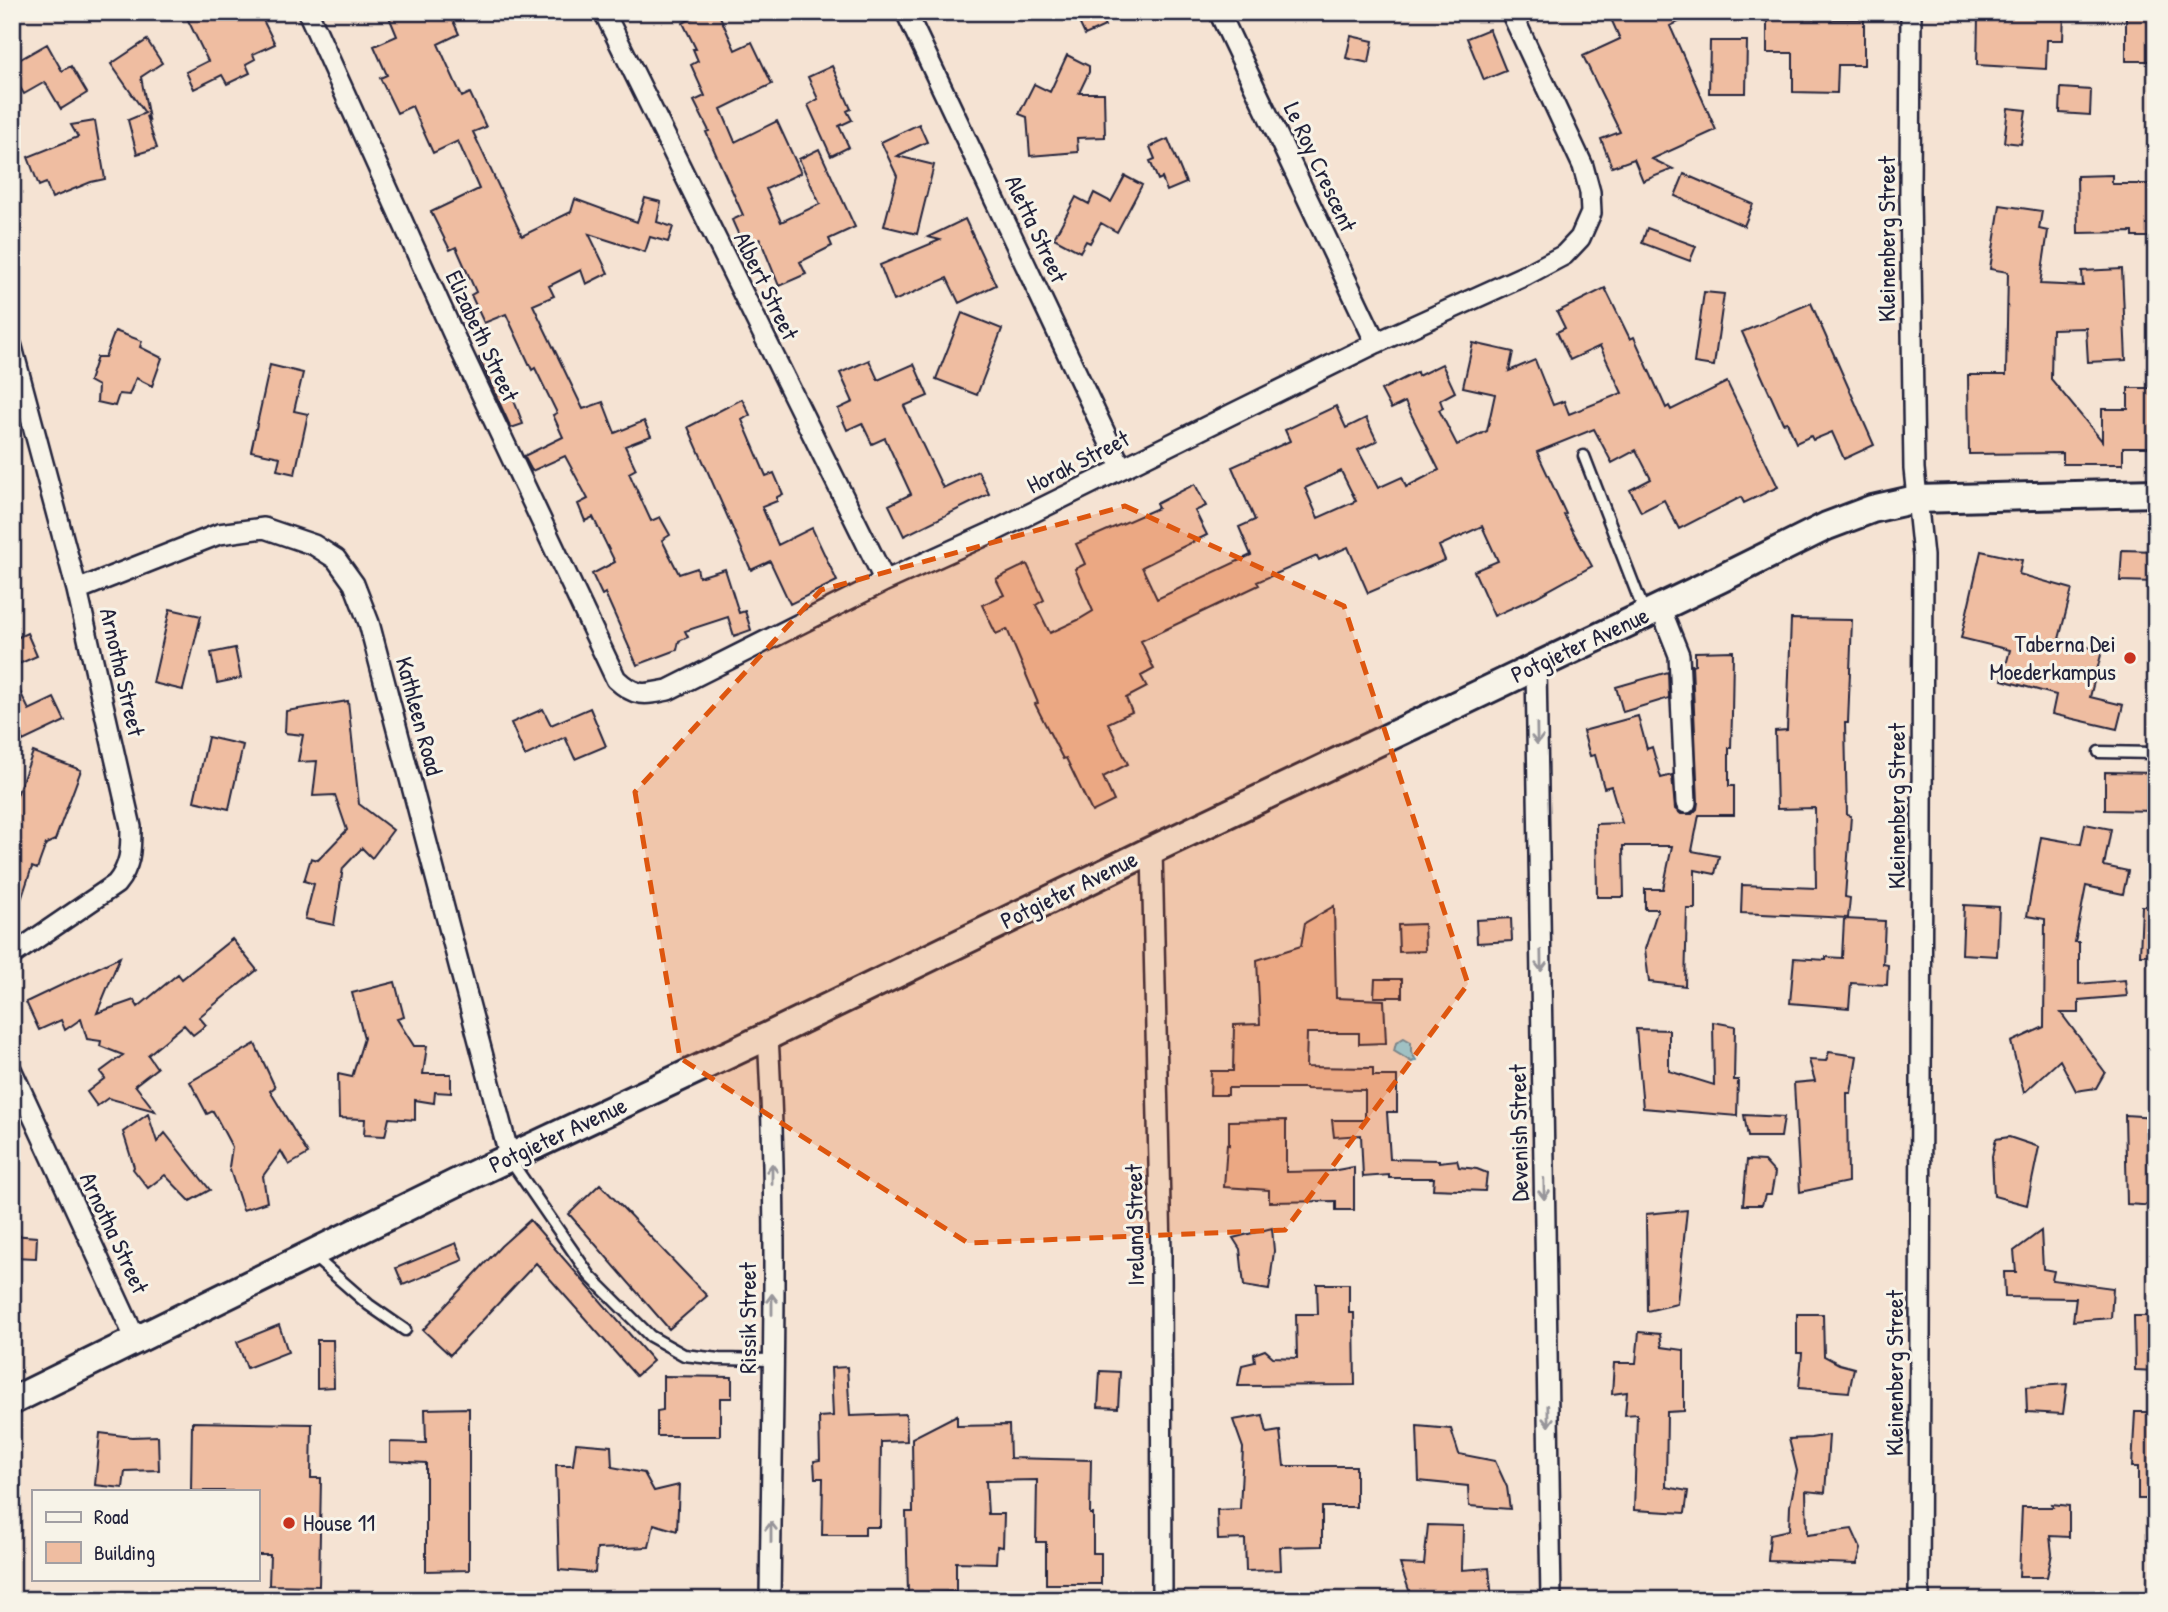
<svg xmlns="http://www.w3.org/2000/svg" width="2168" height="1612" viewBox="0 0 2168 1612" font-family="'Patrick Hand',sans-serif">
  <style>
    .water { fill: #91ddf1; stroke: #6592a8; stroke-width: 2 }
    .building { fill: #efbda1; stroke: #22223b; stroke-width: 2; fill-rule: evenodd }
    .lines { fill: none; stroke-linecap: round; stroke-linejoin: round }
    .lane-casing { stroke: #22223b; stroke-width: 15 }
    .street-casing { stroke: #22223b; stroke-width: 24 }
    .secondary-casing { stroke: #22223b; stroke-width: 32 }
    .lane { stroke: #f7f3e8; stroke-width: 10 }
    .street { stroke: #f7f3e8; stroke-width: 19 }
    .secondary { stroke: #f7f3e8; stroke-width: 26 }
    .oneway { stroke: #97959a }
    .marked { fill: #de560e; fill-opacity: 0.2; stroke: #de560e; stroke-width: 5; stroke-dasharray: 14 9; stroke-linejoin: round }
    .poi-dot { fill: #c8321e; stroke: #f7f3e8; stroke-width: 2.5 }
    .labels { text-anchor: middle; stroke-width: 6; stroke-linejoin: round; paint-order: stroke }
    .street-label { font-size: 24px; fill: #22223b; stroke: #f7f3e8 }
    .poi-label { font-size: 24px; fill: #22223b; stroke: #f7f3e8; text-anchor: end }
  </style>
  <rect width="100%" height="100%" fill="#f5e3d3"/>
  <filter id="ink" filterUnits="userSpaceOnUse"><feTurbulence type="fractalNoise" baseFrequency=".0143" numOctaves="2"/><feDisplacementMap in="SourceGraphic" scale="14" xChannelSelector="R" yChannelSelector="G"/><feConvolveMatrix kernelMatrix="1 2 1 2 8 2 1 2 1" color-interpolation-filters="sRGB"/></filter>
  <g filter="url(#ink)">
    <path class="water" d="M1404,1038L1411,1042V1052L1416,1060L1412,1062L1394,1051L1396,1043Z"/>
    <path class="building" d="M184,12H259L275,44L253,54L255,59L246,64L250,73L227,84L222,75L194,89L186,72L208,61Z
      M387,12H449L459,34L438,44L462,97L470,93L486,127L473,132L522,236L571,212L575,199L637,222L645,198L661,202L657,222L673,227L668,242L650,237L645,252L589,234L608,273L586,284L581,270L549,286L554,296L533,305L583,409L603,402L615,433L644,421L651,436L625,446L636,469L629,473L651,521L660,517L670,535L662,540L679,574L697,568L699,577L725,569L739,613L745,611L751,630L734,636L728,617L685,631L688,637L679,641L677,650L637,665L605,593L602,595L592,574L615,562L593,517L585,521L578,504L588,499L565,456L532,471L524,456L563,437L553,415L557,413L535,368L532,370L506,314L484,323L471,295L476,292L456,247L450,250L431,212L479,189L458,141L433,153L412,106L397,113L380,78L387,75L374,46L397,36Z
      M703,12H718L735,50L752,42L772,84L721,109L735,142L777,121L801,173L766,189L781,222L820,204L799,159L819,149L855,227L829,239L832,246L800,262L806,274L779,286L760,239L744,247L732,220L743,215L706,132L709,131L694,101L705,96L691,65L698,61L693,49H696L683,23Z
      M1091,12H1098L1105,26L1085,35L1077,18Z
      M1608,12H1699L1670,26L1716,130L1652,159L1673,169L1643,181L1634,159L1612,167L1601,139L1620,132L1583,56L1620,39Z
      M2011,12H2064L2063,40H2047L2046,69L1977,65L1978,17H2011Z
      M2126,12H2155L2154,61H2126Z
      M1767,19H1864V65H1838L1837,93L1793,92V53H1767Z
      M1489,29L1506,71L1484,80L1467,38Z
      M1351,36L1373,41L1369,63L1346,58Z
      M147,40L162,63L141,77L149,119L146,116L157,148L137,154L128,120L145,113L111,64Z
      M1710,41H1747L1746,93H1709Z
      M47,44L62,71L71,66L87,93L61,109L45,82L24,94L12,74V64Z
      M1067,55L1089,66V72L1079,93H1104L1105,137L1077,138L1078,152L1030,156L1027,117L1019,114L1034,84L1050,92Z
      M832,66L851,109L847,111L852,120L839,126L849,147L831,156L808,105L818,99L808,77Z
      M2061,88L2091,90L2090,115L2060,113Z
      M2008,108L2026,110L2021,144L2004,142Z
      M95,121L105,179L91,182L52,198L46,183L39,186L28,157L78,137L71,125Z
      M919,124L927,142L897,156L934,165L917,234L884,226L897,176L881,142Z
      M1168,139L1186,183L1167,191L1162,178L1158,180L1150,161L1155,159L1150,147Z
      M1684,174L1753,204L1744,226L1675,196Z
      M2112,175V184H2152L2153,237H2133V232L2078,233L2077,176Z
      M1125,176L1142,185L1117,232L1101,223L1090,243L1086,241L1080,252L1054,238L1076,197L1089,204L1094,193L1111,202Z
      M2000,205L2042,211L2039,229L2048,231L2040,284L2083,286L2082,271L2122,269L2126,360L2088,362L2086,328L2052,329L2051,379L2102,441V409H2128V388H2156V447H2123V464H2063V453L1969,454L1968,375H2006L2008,272L1990,269Z
      M965,219L996,285L959,303L947,278L894,301L880,265L940,240L928,237Z
      M1647,228L1696,246L1690,261L1642,243Z
      M1605,288L1630,339L1634,337L1666,408L1669,406L1671,410L1727,382L1778,487L1744,503L1741,497L1679,529L1664,500L1641,512L1630,490L1651,479L1636,450L1612,463L1594,429L1537,452L1566,514L1564,515L1592,566L1536,597L1494,616L1474,571L1498,561L1482,526L1439,546L1445,560L1368,593L1348,547L1319,560L1317,556L1257,582L1259,585L1141,641L1154,669L1141,676L1147,687L1126,698L1132,712L1108,723L1128,764L1103,777L1114,801L1092,812L1066,758L1063,759L1035,704L1038,703L1007,629L996,634L982,605L1004,595L996,579L1027,564L1044,600L1036,605L1050,633L1078,620L1093,611L1075,569L1085,564L1076,544L1158,508L1156,504L1195,484L1206,506L1195,511L1207,535L1142,567L1157,599L1251,555L1239,527L1255,520L1232,467L1290,441L1285,430L1336,406L1346,428L1366,418L1377,441L1358,450L1378,488L1402,477L1406,487L1439,470L1405,402L1391,409L1381,390L1417,372L1418,376L1442,364L1455,392L1440,400L1443,408L1439,410L1457,445L1487,431L1495,394L1463,387L1473,343L1513,352L1509,371L1535,360L1553,405L1564,401L1569,414L1622,393L1600,346L1570,360L1557,332L1565,328L1557,312ZM1341,471L1356,501L1318,518L1305,488Z
      M1704,292L1724,294L1714,366L1694,363Z
      M1811,303L1874,445L1844,459L1832,432L1813,440L1811,436L1796,443L1787,422L1783,423L1742,332Z
      M962,313L1002,329L977,395L936,379Z
      M115,331L142,341L140,347L162,358L152,386L136,378L129,395L119,394L115,406L97,402L98,386L89,381L97,357H105Z
      M494,349L523,424L511,428L479,358Z
      M869,360L878,380L914,364L928,396L904,406L943,488L978,471L989,494L904,536L889,505L911,494L885,438L872,444L862,423L847,430L838,409L853,402L840,373Z
      M270,365L303,373L294,411L308,414L295,474L277,470L280,457L251,451Z
      M742,399L750,415L742,420L766,476L774,473L783,494L777,497V501L762,507L778,545L812,528L837,581L790,604L770,561L751,570L688,427Z
      M2122,550L2156,551V582L2120,581Z
      M1981,551L2022,560L2019,574L2072,589L2059,639L2102,651L2090,697L2123,705L2117,729L2052,714L2056,695L2002,680L2010,650L1961,638Z
      M170,609L201,616L183,690L153,683Z
      M1791,619L1852,620L1848,723H1845L1847,815L1851,816L1845,897L1850,898L1848,918L1741,913L1742,885L1816,888L1815,808L1777,809L1775,731L1787,730Z
      M27,633L37,656L12,667V640Z
      M235,648L241,678L217,683L211,653Z
      M1733,651L1732,715L1731,748H1729V786H1734V815H1699L1692,851L1719,856L1715,874L1695,870V909H1687L1685,986L1649,982L1645,949L1658,909H1645V889H1663L1672,846H1623L1624,897H1597L1596,824L1622,823L1611,786L1604,788L1595,755L1590,756L1583,731L1638,716L1647,749L1652,747L1661,778L1672,775L1675,809L1681,814H1692L1697,809L1698,802L1692,665L1695,664V652Z
      M1668,672L1669,698L1623,712L1616,687Z
      M12,675L29,710L54,698L65,721L23,741L12,717Z
      M348,701L359,804L393,830L372,858L362,848L343,868L334,925L305,919L314,884L304,881L311,858L318,860L347,830L335,795L313,796L317,761L298,762L303,735L285,733L286,711Z
      M590,708L606,746L575,759L565,737L525,756L511,723L543,709L551,725Z
      M208,737L243,745L229,809L194,801Z
      M33,752L81,770L55,840L46,844L37,869L32,867L15,918L12,917V809Z
      M2105,772L2156,773V811L2105,810Z
      M2085,824L2111,829L2104,866L2128,871L2123,894L2086,886L2075,942H2079V984L2125,980L2127,996L2079,1000V1013H2061L2105,1072L2096,1088L2076,1091L2060,1060L2024,1093L2011,1042L2044,1027L2045,919L2027,916L2041,837L2081,844Z
      M1964,905L1999,907L1997,956L1962,954Z
      M1334,906L1336,998L1384,1000L1386,1043L1359,1044V1033H1307L1306,1067L1373,1068V1076H1397V1112H1387L1390,1159L1439,1160V1162L1457,1160L1459,1167L1477,1169L1487,1173L1485,1191L1433,1189L1434,1178H1389V1175L1363,1177L1361,1135L1334,1137L1332,1120H1365V1090L1306,1089V1088H1228V1095H1210L1211,1071H1233L1234,1025L1260,1024L1257,960L1301,946L1305,923Z
      M2142,906H2156V955H2140Z
      M1511,918L1512,941L1477,943L1476,920Z
      M1844,919L1885,921L1883,964L1888,965L1887,985L1851,983L1849,1008L1790,1003L1794,958L1826,960V957L1842,958Z
      M1424,924L1425,951L1399,952L1398,925Z
      M232,939L257,970L199,1017L206,1025L193,1035L184,1025L148,1055L157,1068L135,1085L155,1111L108,1098L97,1106L87,1092L105,1078L100,1072L123,1055L100,1046L101,1041L87,1039L81,1019L65,1030L61,1020L39,1030L26,1002L120,957L97,1013L134,1000L138,1007L178,974L182,979Z
      M1375,979H1402V997H1374Z
      M395,982L404,1017L397,1019L414,1046H427L423,1074H451V1093L435,1092L434,1103L415,1100V1120L389,1118L385,1136L364,1135L365,1119L339,1118L338,1074L352,1077L364,1038L352,993Z
      M1713,1022L1735,1026L1734,1080H1738L1737,1116L1643,1108L1636,1029L1669,1030V1071L1714,1085Z
      M255,1044L275,1087L270,1091L308,1154L289,1165L281,1151L263,1176L267,1202L243,1210L229,1167L232,1147L213,1111L207,1114L190,1082Z
      M1829,1052L1857,1056L1851,1093H1847L1848,1182L1800,1192L1794,1083L1815,1081L1809,1060L1826,1061Z
      M148,1114L157,1142L165,1133L210,1190L190,1201L165,1175L148,1188L133,1169L134,1167L123,1132Z
      M1744,1115L1784,1117L1781,1137H1748Z
      M2125,1115L2156,1117V1206L2127,1204Z
      M1286,1120V1172L1331,1171L1354,1167V1210H1336V1201L1269,1202V1190L1224,1187L1227,1144L1229,1145V1121Z
      M2009,1137L2039,1147L2027,1205L1994,1196L1992,1156L1996,1139Z
      M1747,1160L1764,1161L1775,1173L1771,1195H1765L1762,1205H1743Z
      M600,1184L707,1296L669,1329L569,1214Z
      M1687,1210L1677,1304L1647,1311L1646,1214Z
      M530,1220L653,1361L636,1376L536,1263L450,1355L423,1330L501,1246Z
      M1272,1228L1274,1251L1269,1290L1244,1286L1240,1249L1233,1238Z
      M2041,1231L2043,1269L2054,1271L2052,1280L2113,1288L2111,1318L2073,1321L2076,1298L2005,1297L2004,1272H2016L2014,1251Z
      M12,1235L37,1237L36,1258L12,1257Z
      M456,1243L463,1260L403,1285L396,1268Z
      M1317,1284H1349V1313H1354L1355,1385L1238,1386L1242,1365L1255,1362L1254,1354L1265,1350L1273,1357L1297,1358L1296,1314H1318Z
      M1797,1314H1823L1824,1356L1839,1364L1854,1368L1849,1392L1799,1388L1802,1353H1797Z
      M2134,1316H2156V1371L2135,1370Z
      M279,1325L288,1352L247,1368L237,1342Z
      M1639,1332L1660,1334L1662,1347L1684,1350V1411L1667,1412L1666,1487L1688,1491L1685,1513L1634,1510L1637,1414L1625,1415L1627,1392L1612,1394L1614,1363H1636Z
      M317,1340H333L334,1387L317,1388Z
      M847,1367L850,1416L906,1414L907,1441L881,1442L880,1527H865V1535H822L823,1478H815L814,1461L820,1460L819,1417L833,1416L831,1368Z
      M1100,1371L1120,1372L1118,1408L1098,1407Z
      M663,1376L732,1377V1398H720V1436H657V1411L663,1410Z
      M2067,1384L2063,1414L2027,1412L2026,1387Z
      M469,1408V1570L426,1571V1463L390,1461V1442L426,1443L425,1409Z
      M2135,1412H2156V1499H2138V1467H2132Z
      M957,1415V1426L1009,1425L1010,1458L1091,1460L1090,1514H1093V1553H1101V1584H1046V1542H1036L1037,1480L986,1481L988,1514H1004L1003,1547L997,1546L996,1563L956,1562V1592L908,1594L906,1512H913L912,1438Z
      M1263,1415L1267,1433L1280,1431L1284,1466H1356V1507H1322V1546L1280,1547L1281,1570L1246,1571L1245,1539L1218,1540L1217,1510L1240,1509L1243,1448L1233,1420Z
      M192,1422L312,1424L311,1478H321L319,1586L269,1585L270,1555H257V1491H191Z
      M1417,1426L1451,1429L1459,1454L1495,1461L1507,1487L1510,1509L1469,1506L1468,1486L1419,1481Z
      M100,1433L132,1437L158,1436L159,1470L125,1471L123,1488L95,1485Z
      M1829,1435L1825,1493L1806,1491L1807,1535L1852,1529L1861,1549L1857,1564L1768,1561L1770,1534L1789,1530L1790,1506L1797,1471L1789,1439L1811,1438Z
      M576,1443L611,1446L612,1467L644,1473L654,1491L679,1485L677,1531L654,1524L649,1547L597,1549L595,1573L559,1570L556,1465H573Z
      M2052,1504L2069,1506V1537L2050,1536L2052,1554L2047,1577H2019L2022,1507H2053Z
      M1428,1525L1463,1526L1462,1570L1489,1568L1492,1599L1411,1596L1400,1564L1424,1565Z"/>
    <g class="lines">
      <g class="lane-casing">
        <path id="lane" d="M1584,456L1645,614
          M2099,752L2156,753
          M510,1160L590,1276L650,1336L684,1355L719,1359L772,1360
          M312,1255L369,1305L405,1330"/>
      </g>
      <g class="street-casing">
        <path id="street" d="M308,12L455,338L616,679C635,697 644,695 668,690L885,581L995,531L1376,343L1526,275L1564,255L1580,238L1591,213L1590,192L1583,166L1511,12
          M604,12L885,581
          M906,12L1121,467
          M1219,12L1376,343
          M1911,12L1910,193L1914,469L1923,556L1919,1600
          M12,347L77,590L131,827C131,850 131,866 116,884L12,955
          M77,590L219,534L264,528L314,545L336,559L354,584L369,623L510,1159
          M1660,607L1679,655L1686,803
          M1536,666L1551,1600
          M1152,850L1161,1253L1162,1600
          M768,1036C779,1223 772,1412 770,1600
          M12,1071L136,1340"/>
      </g>
      <g class="secondary-casing">
        <path id="secondary" d="M12,1401L468,1177L768,1036L1152,850L1720,579L1827,526L1872,509L1916,499L2156,493"/>
      </g>
      <use href="#lane" class="lane"/>
      <use href="#street" class="street"/>
      <use href="#secondary" class="secondary"/>
    </g>
    <defs><path id="oneway-shaft" d="M-6 0H5M1.5-3L5.5 0L1.5 3" fill="none" stroke-width="1.6" stroke-linecap="round" stroke-linejoin="round" transform="scale(1.75)"/></defs>
    <g class="oneway">
      <use href="#oneway-shaft" transform="translate(1537 734) rotate(89)"/>
      <use href="#oneway-shaft" transform="translate(1541 961) rotate(89)"/>
      <use href="#oneway-shaft" transform="translate(772 1174) rotate(-90)"/>
      <use href="#oneway-shaft" transform="translate(1544 1189) rotate(89)"/>
      <use href="#oneway-shaft" transform="translate(772 1304) rotate(-90)"/>
      <use href="#oneway-shaft" transform="translate(1548 1416) rotate(89)"/>
      <use href="#oneway-shaft" transform="translate(771 1532) rotate(-90)"/>
    </g>
  </g>
  <path class="marked" d="M1125,506L1344,606L1468,984L1285,1230L968,1243L680,1058L635,792L821,590Z"/>
  <g class="poi-dot">
    <circle cx="2130" cy="658" r="7"/>
    <circle cx="289" cy="1523" r="7"/>
  </g>
  <g class="labels">
    <g class="street-label">
      <text transform="translate(1320 167) rotate(65)" y="8">Le Roy Crescent</text>
      <text transform="translate(1036 229) rotate(65)" y="8">Aletta Street</text>
      <text transform="translate(1887 239) rotate(-90)" y="8">Kleinenberg Street</text>
      <text transform="translate(766 286) rotate(64)" y="8">Albert Street</text>
      <text transform="translate(482 336) rotate(65)" y="8">Elizabeth Street</text>
      <text transform="translate(1078 462) rotate(-27)" y="8">Horak Street</text>
      <text transform="translate(1580 645) rotate(-25)" y="8">Potgieter Avenue</text>
      <text transform="translate(122 672) rotate(77)" y="8">Arnotha Street</text>
      <text transform="translate(419 716) rotate(75)" y="8">Kathleen Road</text>
      <text transform="translate(1897 806) rotate(-90)" y="8">Kleinenberg Street</text>
      <text transform="translate(1069 890) rotate(-26)" y="8">Potgieter Avenue</text>
      <text transform="translate(1519 1133) rotate(-91)" y="8">Devenish Street</text>
      <text transform="translate(558 1135) rotate(-25)" y="8">Potgieter Avenue</text>
      <text transform="translate(1135 1225) rotate(-91)" y="8">Ireland Street</text>
      <text transform="translate(114 1233) rotate(65)" y="8">Arnotha Street</text>
      <text transform="translate(748 1318) rotate(-90)" y="8">Rissik Street</text>
      <text transform="translate(1895 1373) rotate(-90)" y="8">Kleinenberg Street</text>
    </g>
    <g class="poi-label">
      <text x="2116" y="652">Taberna Dei<tspan x="2116" dy="28">Moederkampus</tspan></text>
      <text x="303" y="1531" text-anchor="start">House 11</text>
    </g>
  </g>
  <rect width="2168" height="1612" fill="none" stroke="#f7f3e8" stroke-width="42"/>
  <rect x="21" y="21" width="2126" height="1570" fill="none" stroke="#22223b" stroke-width="2.5" filter="url(#ink)"/>
  <rect x="32" y="1490" width="228" height="91" fill="#f7f3e8" stroke="#a29fa3" stroke-width="2"/>
  <rect x="46" y="1512" width="35" height="10" fill="#f7f3e8" stroke="#a29fa3" stroke-width="2"/>
  <text x="94" y="1524" font-size="21" fill="#22223b">Road</text>
  <rect x="46" y="1542" width="35" height="21" fill="#efbda1" stroke="#a29fa3" stroke-width="2"/>
  <text x="94" y="1560" font-size="21" fill="#22223b">Building</text>
</svg>
